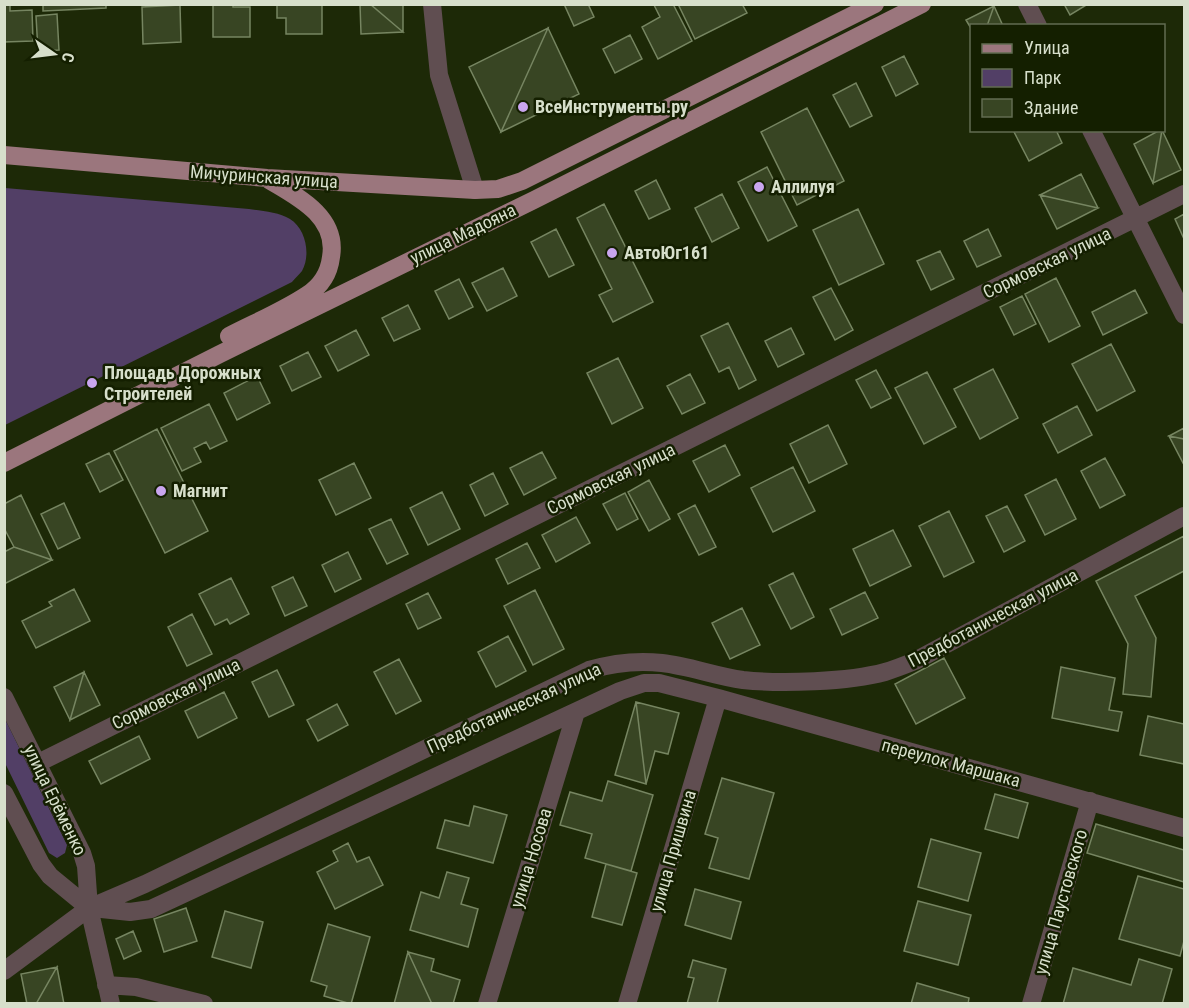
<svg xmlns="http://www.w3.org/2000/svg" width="1189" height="1008" viewBox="0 0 1189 1008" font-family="'Roboto Condensed',sans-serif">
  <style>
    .green { fill: #523f66 }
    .building { fill: #384523; stroke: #768561; stroke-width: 1.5 }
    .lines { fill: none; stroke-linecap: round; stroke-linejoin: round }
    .street { stroke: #604e51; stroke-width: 18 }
    .primary { stroke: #9b767d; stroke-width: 18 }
    .poi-dot { fill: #c9a5ee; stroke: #141f00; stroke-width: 2 }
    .labels { text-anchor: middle; stroke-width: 5; stroke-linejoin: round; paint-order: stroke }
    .poi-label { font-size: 18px; font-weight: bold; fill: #d7dfcb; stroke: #141f00; text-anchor: start }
    .street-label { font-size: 18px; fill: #d7dfcb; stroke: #141f00 }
  </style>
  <rect width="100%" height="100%" fill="#1d2907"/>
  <path class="green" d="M5,188L249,209C262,211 279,212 290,219C306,229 311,255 302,271C299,275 295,278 292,282L5,425Z
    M5,719L67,845L65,853L57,858L49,853L5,763Z"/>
  <path class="building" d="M4,4H10V11L32,10L33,41L4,42Z
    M43,4H106V8L43,11Z
    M213,4H233V7H250V37H213Z
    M277,4H322V34H286V18H277Z
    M360,4H370L403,32L361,34Z
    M370,4H403V32Z
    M564,4H588L594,17L574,26Z
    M673,4L692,41L658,59L642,27L660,17L654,5Z
    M678,4H742L747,13L695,39Z
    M1064,4H1088L1070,15Z
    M180,5L181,42L143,44L142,7Z
    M994,6L1003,26H987Z
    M994,6L987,26H972V30L966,20Z
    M57,14L59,50L38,51L36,16Z
    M548,28L579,94L501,132Z
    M548,28L501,132L469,67Z
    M630,35L642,59L615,73L603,49Z
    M904,56L918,84L896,96L882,67Z
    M856,83L872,116L850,127L833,95Z
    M807,108L844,181L797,205L761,132Z
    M1013,130H1056L1062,143L1029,161Z
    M1160,130H1162L1153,183L1134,144Z
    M1162,130L1181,170L1153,183Z
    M767,167L797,226L768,241L738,182Z
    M1081,174L1098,208L1040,195Z
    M656,180L670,209L649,219L635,191Z
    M722,194L739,228L712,242L695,208Z
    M1040,195L1098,208L1057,229Z
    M604,204L653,302L613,322L599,295L612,289L577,218Z
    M858,209L884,264L839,285L813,230Z
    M1184,214V239L1175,219Z
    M556,229L574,265L549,277L531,242Z
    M988,229L1001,256L977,267L964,241Z
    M940,251L954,279L931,290L917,261Z
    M503,268L517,296L487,311L472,283Z
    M1056,278L1080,326L1049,342L1025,294Z
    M459,279L473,307L449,319L435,291Z
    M831,288L853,330L835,340L813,297Z
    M1135,290L1147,313L1103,335L1092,312Z
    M1022,296L1036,324L1014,335L1000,307Z
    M408,305L420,329L394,341L382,318Z
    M728,323L756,380L739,389L729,367L719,372L701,336Z
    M791,328L804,354L778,367L765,341Z
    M356,330L369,355L338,371L325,346Z
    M1111,344L1135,391L1097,411L1072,364Z
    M308,352L321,377L292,391L280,366Z
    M618,358L643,408L612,424L587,373Z
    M993,369L1018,418L980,439L954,389Z
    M876,370L891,398L871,408L856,380Z
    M927,372L956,427L924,444L895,388Z
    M690,374L705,403L682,414L667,386Z
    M257,376L270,403L237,420L224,393Z
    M209,404L227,441L210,449L206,442L194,448L201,462L182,471L161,428Z
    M1077,406L1092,435L1058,453L1043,424Z
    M828,425L847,464L809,483L790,444Z
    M1184,428V439L1169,436Z
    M157,429L208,531L165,553L114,451Z
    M1169,436L1184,439V462L1183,463Z
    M725,445L740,475L709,492L693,461Z
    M542,452L556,478L524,495L510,468Z
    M109,453L123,480L100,492L86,464Z
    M1105,458L1125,495L1100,508L1081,471Z
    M354,463L371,498L336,515L319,480Z
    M793,467L815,511L773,532L751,488Z
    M493,473L508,504L485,516L470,485Z
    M1056,479L1076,519L1045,535L1025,495Z
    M649,480L670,519L649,531L628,492Z
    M442,492L460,529L428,545L410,508Z
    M625,493L638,519L617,530L603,504Z
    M21,495L52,560L14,547L4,528V504Z
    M64,503L80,538L58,549L41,514Z
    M695,505L716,547L699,555L678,514Z
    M1007,506L1025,541L1004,552L986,516Z
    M949,511L974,562L944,577L919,526Z
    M576,517L590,543L556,562L542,535Z
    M391,519L408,554L387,564L369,529Z
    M893,530L911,566L870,586L853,549Z
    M1184,536V571L1135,596L1156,638L1151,697L1123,694L1128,644L1096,581Z
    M527,543L540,568L508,584L496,559Z
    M14,547L52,560L4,584V552Z
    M348,552L361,579L335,592L322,565Z
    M793,573L814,617L791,629L769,585Z
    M293,577L307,606L285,616L272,587Z
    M231,578L249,614L230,624L227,619L215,625L199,594Z
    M74,589L90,621L36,648L22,621L52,606L49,602Z
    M535,590L564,649L533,665L504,606Z
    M865,592L878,618L842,635L830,609Z
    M428,593L441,618L418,629L406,604Z
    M742,608L760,645L730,659L712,623Z
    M192,614L212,654L187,666L168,627Z
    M508,636L526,671L496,687L478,652Z
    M944,658L965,698L916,724L895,684Z
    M399,659L421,701L396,714L374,672Z
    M1061,667L1115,678L1109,710L1122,712L1118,731L1052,718Z
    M277,670L294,705L269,717L252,682Z
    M84,672L70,720L54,687Z
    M84,672L100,705L70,720Z
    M224,692L237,718L198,738L185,711Z
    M636,702L679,713L668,754L655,751L646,784Z
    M636,702L646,784L615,775Z
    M337,704L348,725L318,741L307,720Z
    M1148,716L1184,724V764L1140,755Z
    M139,736L150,759L101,784L89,761Z
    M722,778L774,793L749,879L709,868L718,838L705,834Z
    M608,781L653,795L631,871L585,858L592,834L560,825L570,792L602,801Z
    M995,794L1028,803L1018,838L985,829Z
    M474,806L507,815L493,863L437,848L445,820L469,826Z
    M1096,824L1184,850V882L1087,853Z
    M931,839L981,853L968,901L918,887Z
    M348,843L357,862L369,857L383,885L335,909L317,872L338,861L333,851Z
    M606,864L637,873L622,925L592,917Z
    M447,872L469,878L461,904L478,909L468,947L410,930L421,892L439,898Z
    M1138,876L1184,889V941L1180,956L1119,939Z
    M695,889L741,902L731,939L685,925Z
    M918,901L971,915L958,965L904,951Z
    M186,908L197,941L164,952L154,919Z
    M225,911L263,922L251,968L212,957Z
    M328,924L370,937L351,1004L324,996L327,986L311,981Z
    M133,931L141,951L124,959L116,939Z
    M408,952L434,959L431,971L460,980L453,1004H432Z
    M408,952L432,1004H394Z
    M1139,959L1172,969L1162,1004H1063L1073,968L1131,985Z
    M693,960L726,969L717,1004H687L694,978L688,977Z
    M57,967L36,1004H27L21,974Z
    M57,967L64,1004H36Z
    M917,983L969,998L968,1004H911Z"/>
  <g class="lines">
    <path class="street" d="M432,4L439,75L475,190
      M1027,4L1038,26
      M1091,130L1184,315
      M4,697L82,853L86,866L89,908L111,1004
      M38,763L1184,194
      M4,793L41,864L50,876L89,908
      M92,908L130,912L151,909L620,691L644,683H659L718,698L1184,828
      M4,971L89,908L145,884L589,670C613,663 636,660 662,663C689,666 715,676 743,680C780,684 849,682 885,672C895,669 905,665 915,661L1184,516
      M106,985L136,987L204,1004
      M487,1004L576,712
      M627,1004L718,698
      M1031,1004L1090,801"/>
    <path class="primary" d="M4,155L267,178L475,190L498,189L522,181L875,4
      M229,336C254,323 283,311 307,295C321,286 329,274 331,257C338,217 298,197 269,180
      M4,463L220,354L534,200L922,4"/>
  </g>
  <g class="poi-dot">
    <circle cx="523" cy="107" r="6"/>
    <circle cx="759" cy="187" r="6"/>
    <circle cx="612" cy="253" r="6"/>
    <circle cx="92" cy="383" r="6"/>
    <circle cx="161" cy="491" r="6"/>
  </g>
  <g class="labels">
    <g class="poi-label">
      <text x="535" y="113">ВсеИнструменты.ру</text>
      <text x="771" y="193">Аллилуя</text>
      <text x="624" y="259">АвтоЮг161</text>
      <text x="104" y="379">Площадь Дорожных<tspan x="104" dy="21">Строителей</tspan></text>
      <text x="173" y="497">Магнит</text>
    </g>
    <g class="street-label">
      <text transform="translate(264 177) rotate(4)" y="6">Мичуринская улица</text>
      <text transform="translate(463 234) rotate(-26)" y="6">улица Мадояна</text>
      <text transform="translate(1047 263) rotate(-26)" y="6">Сормовская улица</text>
      <text transform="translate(611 479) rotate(-26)" y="6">Сормовская улица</text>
      <text transform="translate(993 618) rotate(-28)" y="6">Предботаническая улица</text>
      <text transform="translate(176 694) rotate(-26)" y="6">Сормовская улица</text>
      <text transform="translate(514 708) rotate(-25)" y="6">Предботаническая улица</text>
      <text transform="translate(951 763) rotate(15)" y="6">переулок Маршака</text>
      <text transform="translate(55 800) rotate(64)" y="6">улица Ерёменко</text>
      <text transform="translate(673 851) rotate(-74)" y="6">улица Пришвина</text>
      <text transform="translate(531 858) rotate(-73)" y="6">улица Носова</text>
      <text transform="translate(1061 902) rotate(-74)" y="6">улица Паустовского</text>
    </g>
  </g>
  <rect width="1189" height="1008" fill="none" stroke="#d7dfcb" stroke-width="12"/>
  <rect x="970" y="24" width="195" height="108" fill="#141f00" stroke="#626c51" stroke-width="1.5"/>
  <rect x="982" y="44" width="30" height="9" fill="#9b767d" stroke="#626c51" stroke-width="1.5"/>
  <text x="1024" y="54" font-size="18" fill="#d7dfcb">Улица</text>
  <rect x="982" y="69" width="30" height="18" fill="#523f66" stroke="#626c51" stroke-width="1.5"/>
  <text x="1024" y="84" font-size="18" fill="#d7dfcb">Парк</text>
  <rect x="982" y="99" width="30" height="18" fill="#384523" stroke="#626c51" stroke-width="1.5"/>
  <text x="1024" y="114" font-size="18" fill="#d7dfcb">Здание</text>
  <g transform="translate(54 54) rotate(104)" stroke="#141f00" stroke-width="4.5" paint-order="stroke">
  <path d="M0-4.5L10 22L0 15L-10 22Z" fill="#d7dfcb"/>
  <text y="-9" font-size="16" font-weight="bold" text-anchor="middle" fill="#d7dfcb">С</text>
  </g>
</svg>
